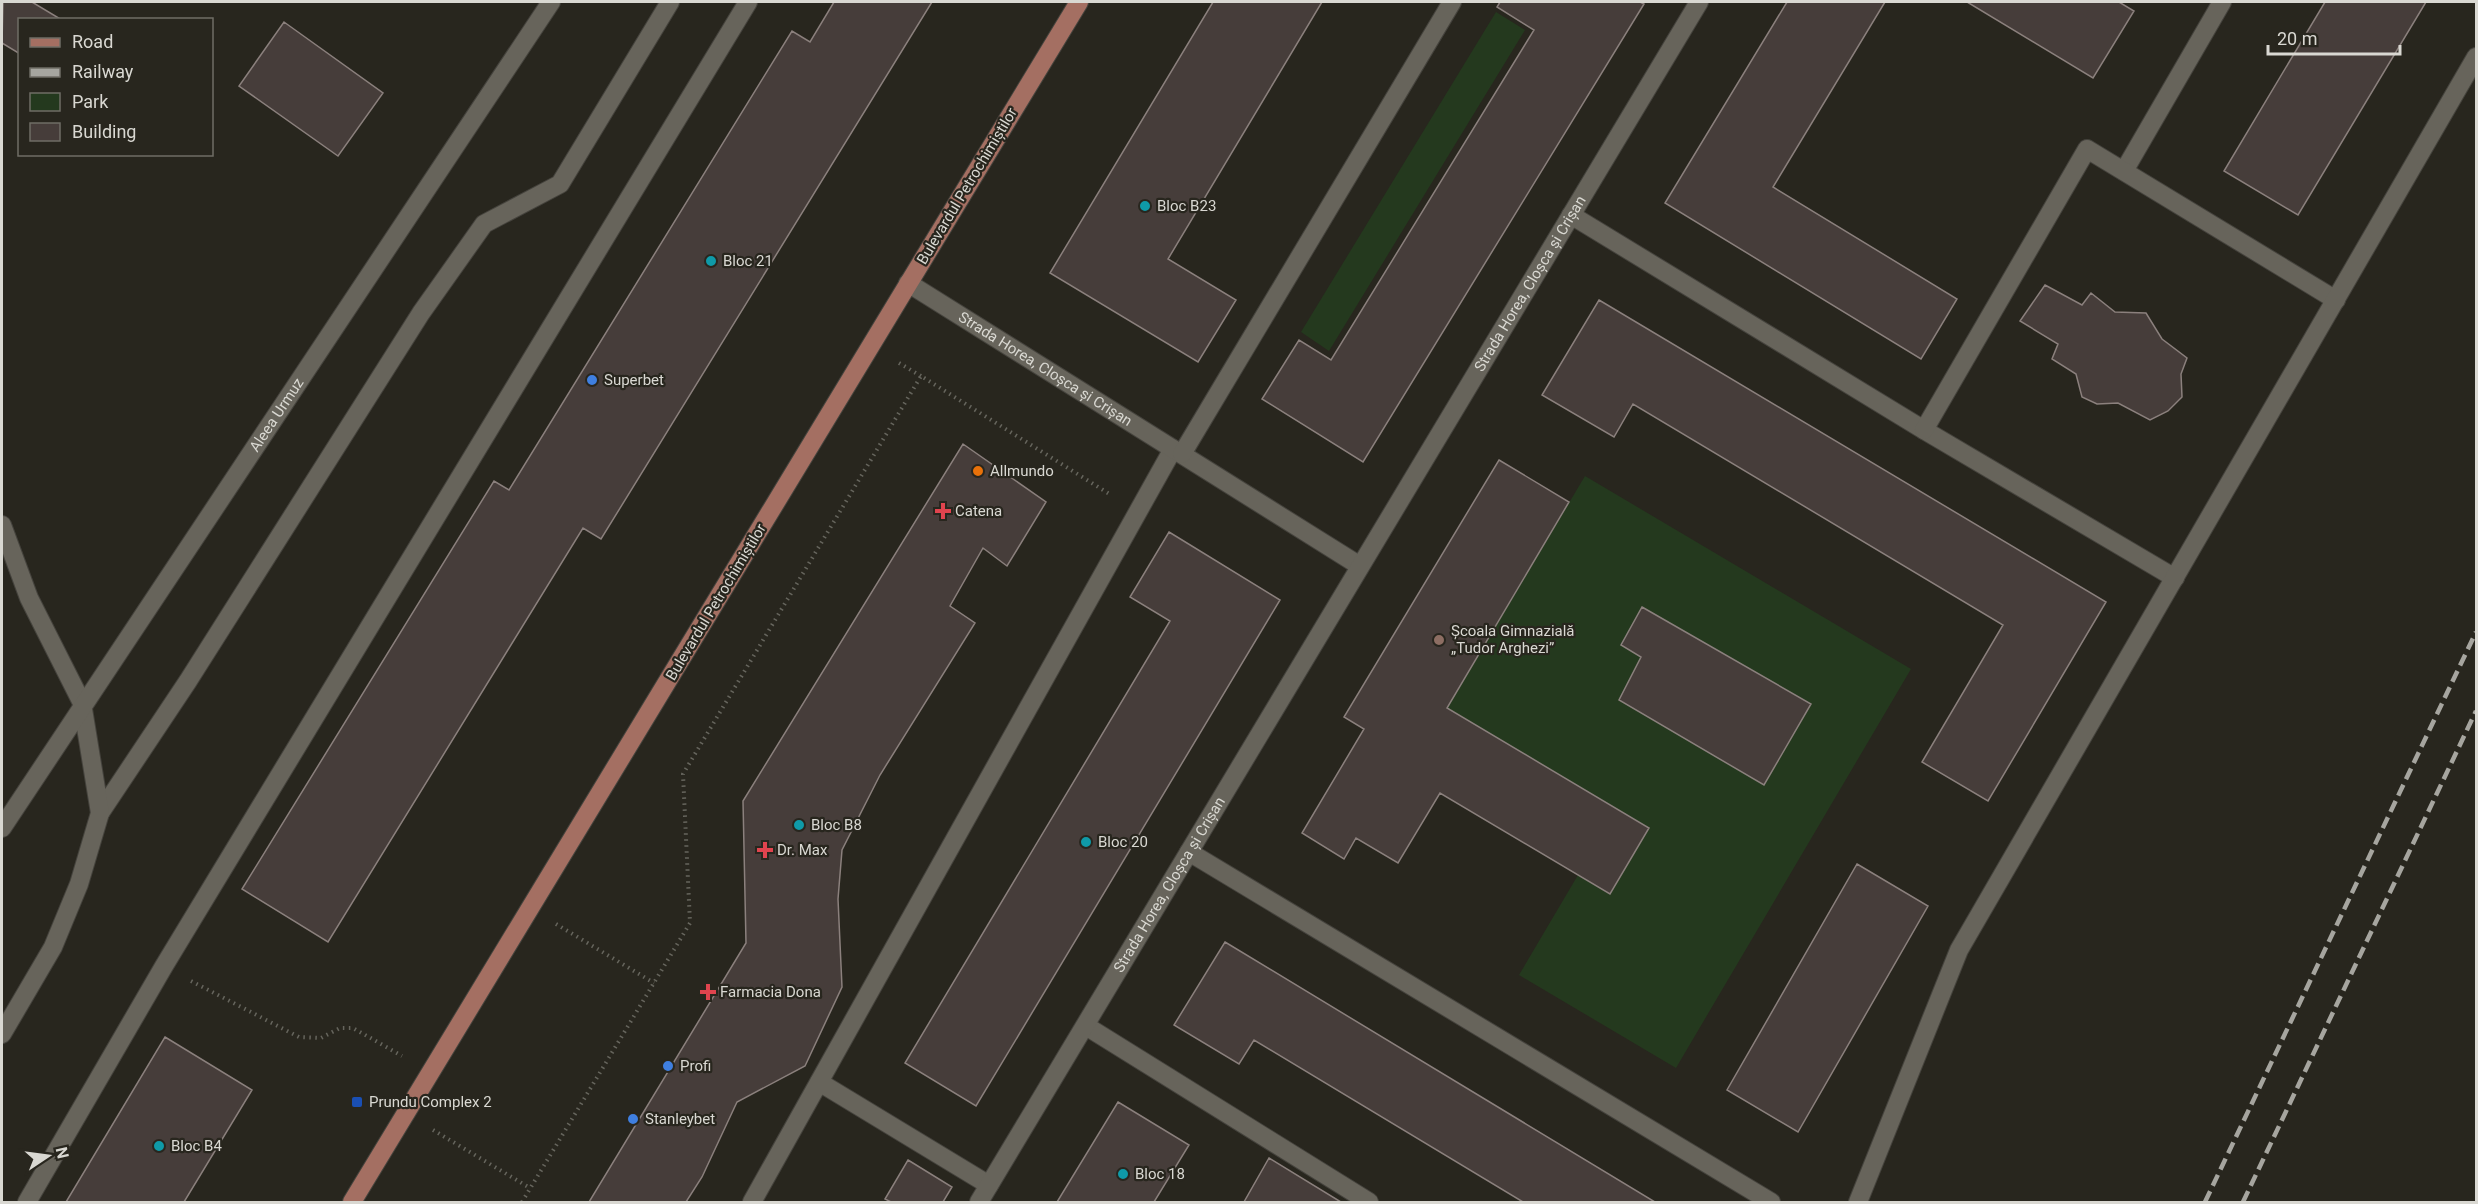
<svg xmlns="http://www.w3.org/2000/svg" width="2478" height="1204" viewBox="0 0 2478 1204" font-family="Roboto,sans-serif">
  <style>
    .green { fill: #24391e }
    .building { fill: #463d3a; stroke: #8b807d; stroke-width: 1.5 }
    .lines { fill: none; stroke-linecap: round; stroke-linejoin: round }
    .lane-casing { stroke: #45433d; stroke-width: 20 }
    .street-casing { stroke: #45433d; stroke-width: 20 }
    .primary-casing { stroke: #45433d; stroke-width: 20 }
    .path { stroke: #66655d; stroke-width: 4; stroke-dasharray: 1.5 4.5; stroke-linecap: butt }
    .lane { stroke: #67645b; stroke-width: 18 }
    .street { stroke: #67645b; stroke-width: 18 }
    .primary { stroke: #a46f62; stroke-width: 18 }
    .rail { stroke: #a6a59f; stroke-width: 4.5; stroke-dasharray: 12 6; stroke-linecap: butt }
    .culture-dot { fill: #0f9aa8; stroke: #28261e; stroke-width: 2 }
    .shop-dot { fill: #3f7fe0; stroke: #28261e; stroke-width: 2 }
    .food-dot { fill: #e8710a; stroke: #28261e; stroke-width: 2 }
    .health-dot { fill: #e0444e; stroke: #28261e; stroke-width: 2 }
    .education-dot { fill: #8d6e63; stroke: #28261e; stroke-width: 2 }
    .transit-dot { fill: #1a4fb4; stroke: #28261e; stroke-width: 2 }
    .labels { text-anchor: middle; stroke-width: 4.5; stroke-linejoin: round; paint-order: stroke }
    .street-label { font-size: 15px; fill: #d9d8d2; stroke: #28261e }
    .poi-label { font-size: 15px; fill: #d9d8d2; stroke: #28261e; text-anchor: start }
  </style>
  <rect width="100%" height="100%" fill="#28261e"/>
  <path class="green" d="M1496,12L1525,30L1329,351L1301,332Z
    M1585,476L1911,669L1676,1068L1519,975L1578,875L1610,894L1649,828L1447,708Z"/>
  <path class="building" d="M3,2H32L62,20H20V54L2,43Z
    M834,2H932L601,539L583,528L328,942L242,889L494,481L509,490L792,31L810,42Z
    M1213,2H1322L1168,259L1236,300L1198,362L1050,273Z
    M1500,2H1640L1644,4L1363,462L1262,399L1299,340L1331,360L1534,30L1497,7Z
    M1787,2H1885L1773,187L1957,299L1921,359L1665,203Z
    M1967,2H2119L2134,11L2093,78Z
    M2325,2H2426L2298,215L2224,171Z
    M284,22L383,93L338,156L239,86Z
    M2045,285L2082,305L2091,293L2115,312L2146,313L2162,339L2187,358L2181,374L2182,397L2168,411L2150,420L2118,403L2097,404L2082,397L2076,374L2052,359L2058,344L2020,321Z
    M1599,300L2106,602L1988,801L1922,762L2003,625L1633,404L1614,437L1542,395Z
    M963,444L1046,502L1007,566L983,548L950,606L975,623L880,775L842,850L838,899L842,987L805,1066L737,1102L702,1177L686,1202H589L746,943L743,801Z
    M1499,460L1569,502L1447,708L1649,828L1610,894L1440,793L1398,863L1356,838L1344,859L1302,833L1364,729L1344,717Z
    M1169,532L1280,600L976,1106L905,1063L1170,621L1130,597Z
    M1642,607L1811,704L1764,785L1619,700L1641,657L1621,645Z
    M1857,864L1928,906L1798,1132L1727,1090Z
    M1225,942L1655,1202H1523L1254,1040L1239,1064L1174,1025Z
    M165,1037L252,1090L184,1202H66Z
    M1118,1102L1189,1145L1154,1202H1057Z
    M1269,1158L1341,1202H1244Z
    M908,1160L952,1187L943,1202H891L885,1199Z"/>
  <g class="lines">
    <g class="lane-casing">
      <path id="lane" d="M100,813L188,681L421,313L484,224L560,184L670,2
        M819,1082L989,1185
        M27,1202L164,966L748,2
        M752,1202L1173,449"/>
    </g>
    <g class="street-casing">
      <g id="street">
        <path d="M2124,171L2222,2"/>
        <path d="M1571,215L1924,430L2175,578"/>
        <path id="s1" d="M908,283L1360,566"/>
        <path d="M1924,430L2087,149L2336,300"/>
        <path d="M1182,454L1452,2"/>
        <path d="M2,525L29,598L82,703L100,813L79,884L53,947L2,1034"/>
        <path id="s2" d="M2,828L551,2"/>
        <path d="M1189,852L1771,1202"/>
        <path d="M1086,1026L1369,1202"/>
        <path id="s3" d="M979,1202L1699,2"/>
        <path d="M1858,1202L1959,950L2476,57"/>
      </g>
    </g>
    <g class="primary-casing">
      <path id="primary" d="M352,1202L1079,2"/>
    </g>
    <path class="path" d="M899,363L921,376
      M556,924L654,983
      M191,981L299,1037L321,1038L340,1028H353L402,1056
      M433,1130L530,1188
      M522,1202L690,923L683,774L921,376L1111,495"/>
    <use href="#lane" class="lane"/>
    <use href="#street" class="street"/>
    <use href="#primary" class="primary"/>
    <path class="rail" d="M2205,1202L2476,632
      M2243,1202L2476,711"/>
  </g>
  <g class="culture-dot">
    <circle cx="1145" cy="206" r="6"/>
    <circle cx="711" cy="261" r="6"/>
    <circle cx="799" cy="825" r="6"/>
    <circle cx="1086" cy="842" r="6"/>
    <circle cx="159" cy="1146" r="6"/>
    <circle cx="1123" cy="1174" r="6"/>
  </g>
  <g class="shop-dot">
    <circle cx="592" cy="380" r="6"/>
    <circle cx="668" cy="1066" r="6"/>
    <circle cx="633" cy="1119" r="6"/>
  </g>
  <circle class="food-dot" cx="978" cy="471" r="6"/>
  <g class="health-dot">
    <path d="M940 502h6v6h6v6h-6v6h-6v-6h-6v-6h6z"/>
    <path d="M762 841h6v6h6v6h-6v6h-6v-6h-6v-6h6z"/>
    <path d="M705 983h6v6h6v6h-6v6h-6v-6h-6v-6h6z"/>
  </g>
  <circle class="education-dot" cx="1439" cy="640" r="6"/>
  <rect class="transit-dot" x="351" y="1096" width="12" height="12" rx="3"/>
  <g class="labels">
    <g class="street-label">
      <text transform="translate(967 186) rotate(-59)" y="5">Bulevardul Petrochimiștilor</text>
      <text dy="5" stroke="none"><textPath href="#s3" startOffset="1071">Strada Horea, Cloșca și Crișan</textPath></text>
      <text dy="5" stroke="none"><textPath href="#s1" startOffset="162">Strada Horea, Cloșca și Crișan</textPath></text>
      <text dy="5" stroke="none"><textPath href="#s2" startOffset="496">Aleea Urmuz</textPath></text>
      <text transform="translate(716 602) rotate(-59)" y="5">Bulevardul Petrochimiștilor</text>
      <text dy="5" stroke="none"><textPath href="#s3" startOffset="370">Strada Horea, Cloșca și Crișan</textPath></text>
    </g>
    <g class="poi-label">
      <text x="1157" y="211">Bloc B23</text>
      <text x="723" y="266">Bloc 21</text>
      <text x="604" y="385">Superbet</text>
      <text x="990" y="476">Allmundo</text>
      <text x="955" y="516">Catena</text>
      <text x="1451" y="636">Școala Gimnazială<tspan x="1451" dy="17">„Tudor Arghezi”</tspan></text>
      <text x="811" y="830">Bloc B8</text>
      <text x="1098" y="847">Bloc 20</text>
      <text x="777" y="855">Dr. Max</text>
      <text x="720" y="997">Farmacia Dona</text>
      <text x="680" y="1071">Profi</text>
      <text x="369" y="1107">Prundu Complex 2</text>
      <text x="645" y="1124">Stanleybet</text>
      <text x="171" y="1151">Bloc B4</text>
      <text x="1135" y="1179">Bloc 18</text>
    </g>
  </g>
  <rect width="2478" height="1204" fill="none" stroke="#d9d8d2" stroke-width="6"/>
  <rect x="18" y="18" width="195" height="138" fill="#28261e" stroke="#6f6d66" stroke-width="1.5"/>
  <rect x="30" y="38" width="30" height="9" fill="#a46f62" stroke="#6f6d66" stroke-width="1.5"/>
  <text x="72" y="48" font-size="18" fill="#d9d8d2">Road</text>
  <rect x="30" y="68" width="30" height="9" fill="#a6a59f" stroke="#6f6d66" stroke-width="1.5"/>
  <text x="72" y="78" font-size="18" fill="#d9d8d2">Railway</text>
  <rect x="30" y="93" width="30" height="18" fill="#24391e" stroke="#6f6d66" stroke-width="1.5"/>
  <text x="72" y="108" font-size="18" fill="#d9d8d2">Park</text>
  <rect x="30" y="123" width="30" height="18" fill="#463d3a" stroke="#6f6d66" stroke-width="1.5"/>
  <text x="72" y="138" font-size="18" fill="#d9d8d2">Building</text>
  <g transform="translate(48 1156) rotate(77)" stroke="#28261e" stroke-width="4.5" paint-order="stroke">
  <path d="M0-4.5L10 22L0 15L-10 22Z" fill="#d9d8d2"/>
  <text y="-9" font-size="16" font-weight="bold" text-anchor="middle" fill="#d9d8d2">N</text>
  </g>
  <path d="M2268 45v9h132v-9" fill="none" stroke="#d9d8d2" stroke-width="3"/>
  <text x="2277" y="45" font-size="18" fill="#d9d8d2" stroke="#28261e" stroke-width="4.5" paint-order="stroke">20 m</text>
</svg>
